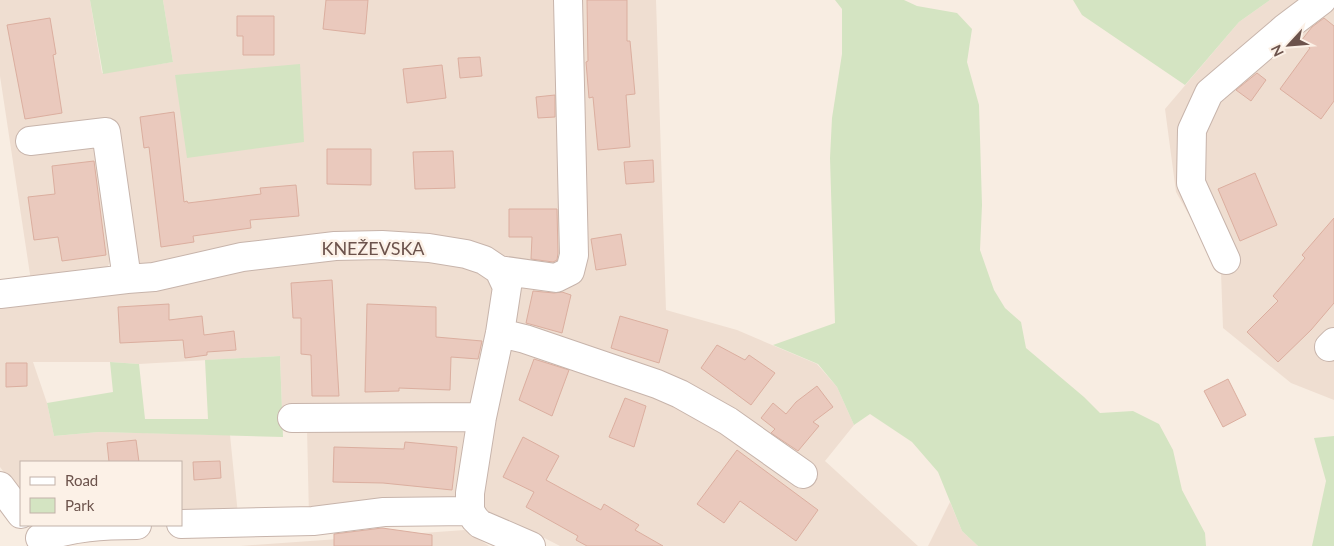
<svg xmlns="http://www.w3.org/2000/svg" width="1334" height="546" viewBox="0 0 1334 546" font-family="Lato,sans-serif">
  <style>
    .residential { fill: #efded1 }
    .green { fill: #d4e4c2 }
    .building { fill: #eac9bd; stroke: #dbae9f }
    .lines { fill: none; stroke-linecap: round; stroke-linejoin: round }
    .minor-casing { stroke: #c7b4ab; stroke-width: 30 }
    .minor { stroke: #fff; stroke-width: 28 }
    .labels { text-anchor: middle; stroke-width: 5; stroke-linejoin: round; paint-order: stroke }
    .street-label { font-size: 18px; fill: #6c534c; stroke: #fcf1e7 }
  </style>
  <rect width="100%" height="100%" fill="#f8ede2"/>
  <path class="residential" d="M0,0H90L102,73L173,62L163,0H562L567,266L506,264L476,248L163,269L137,265L111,124L92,144L95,148L112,255L109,264L105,271L31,281L0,76Z
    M575,0H656L666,310L737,330L817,364L837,387L854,425L825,461L918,546H560L525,528L492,517L486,512L481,504L479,494L504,349L508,345L525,346L664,394L686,406L744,442L801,484L812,471L753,430L690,391L663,379L510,323L516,280L560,283L576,274L581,266Z
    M1270,0H1334V400L1291,383L1223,328L1221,272L1176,192L1165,109L1239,22Z
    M386,255L428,257L486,274L496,293L475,403L466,408L282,409L280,356L139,364L110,362H33L47,403L54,436L99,432L230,435L238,515L181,517V462H21V495L0,467V304L230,270Z
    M307,428L473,429L464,497L309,517Z
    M950,502L962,531L978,546H928Z
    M465,530L489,546H240Z"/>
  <path class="green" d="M90,0H163L173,62L103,74Z
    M835,0H904L917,6L957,13L972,29L967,62L979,105L982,205L980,250L994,290L1005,308L1021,322L1026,348L1084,397L1100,413L1133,411L1159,424L1173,450L1182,490L1205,533L1206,546H978L962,531L938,472L912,442L870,414L854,425L837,387L818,364L773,345L835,323L830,158L832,118L842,54V9Z
    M1073,0H1270L1239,22L1185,85L1082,15Z
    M300,64L304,142L187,158L175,75Z
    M280,356L283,437L99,432L54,436L47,403L113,392L110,362L139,364L145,419H208L205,360Z
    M1334,436V546H1312L1326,481L1314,438Z"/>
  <path class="building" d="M326,0H368L365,34L323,29Z
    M587,0H627V41H630L635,94L626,95L630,147L598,150L593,97L589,98L586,62L588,61Z
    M237,16H274V55H243V36H237Z
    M50,18L56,54L53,55L62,113L25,119L7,25Z
    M1324,18L1334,26V101L1321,119L1280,89L1310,48L1301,41L1312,27Z
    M480,57L482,76L460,78L458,58Z
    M442,65L446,98L407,103L403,69Z
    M1257,73L1266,80L1251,101L1236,90Z
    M555,95V117L538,118L536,97Z
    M174,112L184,202L187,201L188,203L261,194L260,188L296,185L299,216L250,220L251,228L193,236L194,242L161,247L149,147L144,148L140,117Z
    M327,149H371V185L327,184Z
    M453,151L455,188L415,189L413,152Z
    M653,160L654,182L626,184L624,162Z
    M94,161L106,255L62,261L58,237L34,240L28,197L55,194L52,166Z
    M1255,173L1277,225L1240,241L1218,189Z
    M509,209H557L558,253L557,260L553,262L531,259L532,237H509Z
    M1334,218V303L1311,330L1278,362L1247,332L1278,301L1273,296L1305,258L1302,255Z
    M621,234L626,265L596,270L591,239Z
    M332,280L339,396H312L311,355L301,354V318H293L291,283Z
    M533,291L554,293L562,292L571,295L562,333L526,323Z
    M169,304V320L202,316L204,335L234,331L236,350L207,352V355L185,358L183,340L120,343L118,307Z
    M367,304L436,307V337L482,341L478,359L451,357L450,390L399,388V391L365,392Z
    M620,316L668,330L659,363L611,348Z
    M717,345L745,360L749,355L775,373L751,405L701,368Z
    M534,359L569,370L552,416L519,400Z
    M6,363H27V386L6,387Z
    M1228,379L1246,415L1223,427L1204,391Z
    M817,386L833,407L813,422L819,426L798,451L771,433L775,429L761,418L773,403L786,414L796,402Z
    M625,398L646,406L634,447L609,437Z
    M523,437L559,456L546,480L601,510L604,504L639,525L635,530L663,546H587L576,540L578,536L526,507L534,492L503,477Z
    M136,440L139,462H109L107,443Z
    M405,442L457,447L452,490L383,483L333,482L334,447L404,449Z
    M737,450L818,510L796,541L740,501L724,523L697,504Z
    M220,461L221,478L194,480L193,462Z
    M382,528L432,535V546H334V534Z"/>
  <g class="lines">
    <g class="minor-casing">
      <path id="minor" d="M30,141L106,132L127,279
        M1226,260L1191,183L1192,130L1209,93L1285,28L1322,0
        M499,270L556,278L570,271L574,255L568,0
        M0,294L127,279L154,277L242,257L335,246L382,245L429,248L466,254L484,260L499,270L507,287L500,333L482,417L470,493V511L475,519L480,524L531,546
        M500,333L525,339L657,384L680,394L728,421L803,474
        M1329,347L1334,342
        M292,418L482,417
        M0,486L21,514
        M181,524L313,521L384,512L470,511
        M40,538C74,527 102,525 137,525"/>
    </g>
    <use href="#minor" class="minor"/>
  </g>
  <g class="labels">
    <g class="street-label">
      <text x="373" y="255">KNEŽEVSKA</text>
    </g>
  </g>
  <rect x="20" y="461" width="162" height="65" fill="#fcf1e7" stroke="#c2b2a9"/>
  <rect x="30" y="477" width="25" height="8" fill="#ffffff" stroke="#c2b2a9"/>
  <text x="65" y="486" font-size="15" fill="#6c534c">Road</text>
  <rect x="30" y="498" width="25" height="15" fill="#d4e4c2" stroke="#c2b2a9"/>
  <text x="65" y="511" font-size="15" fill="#6c534c">Park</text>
  <g transform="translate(1289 45) rotate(244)" stroke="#fcf1e7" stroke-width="4" paint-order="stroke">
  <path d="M0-4L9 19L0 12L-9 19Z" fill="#6c534c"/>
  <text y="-8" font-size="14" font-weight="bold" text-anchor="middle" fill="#6c534c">N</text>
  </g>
</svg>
